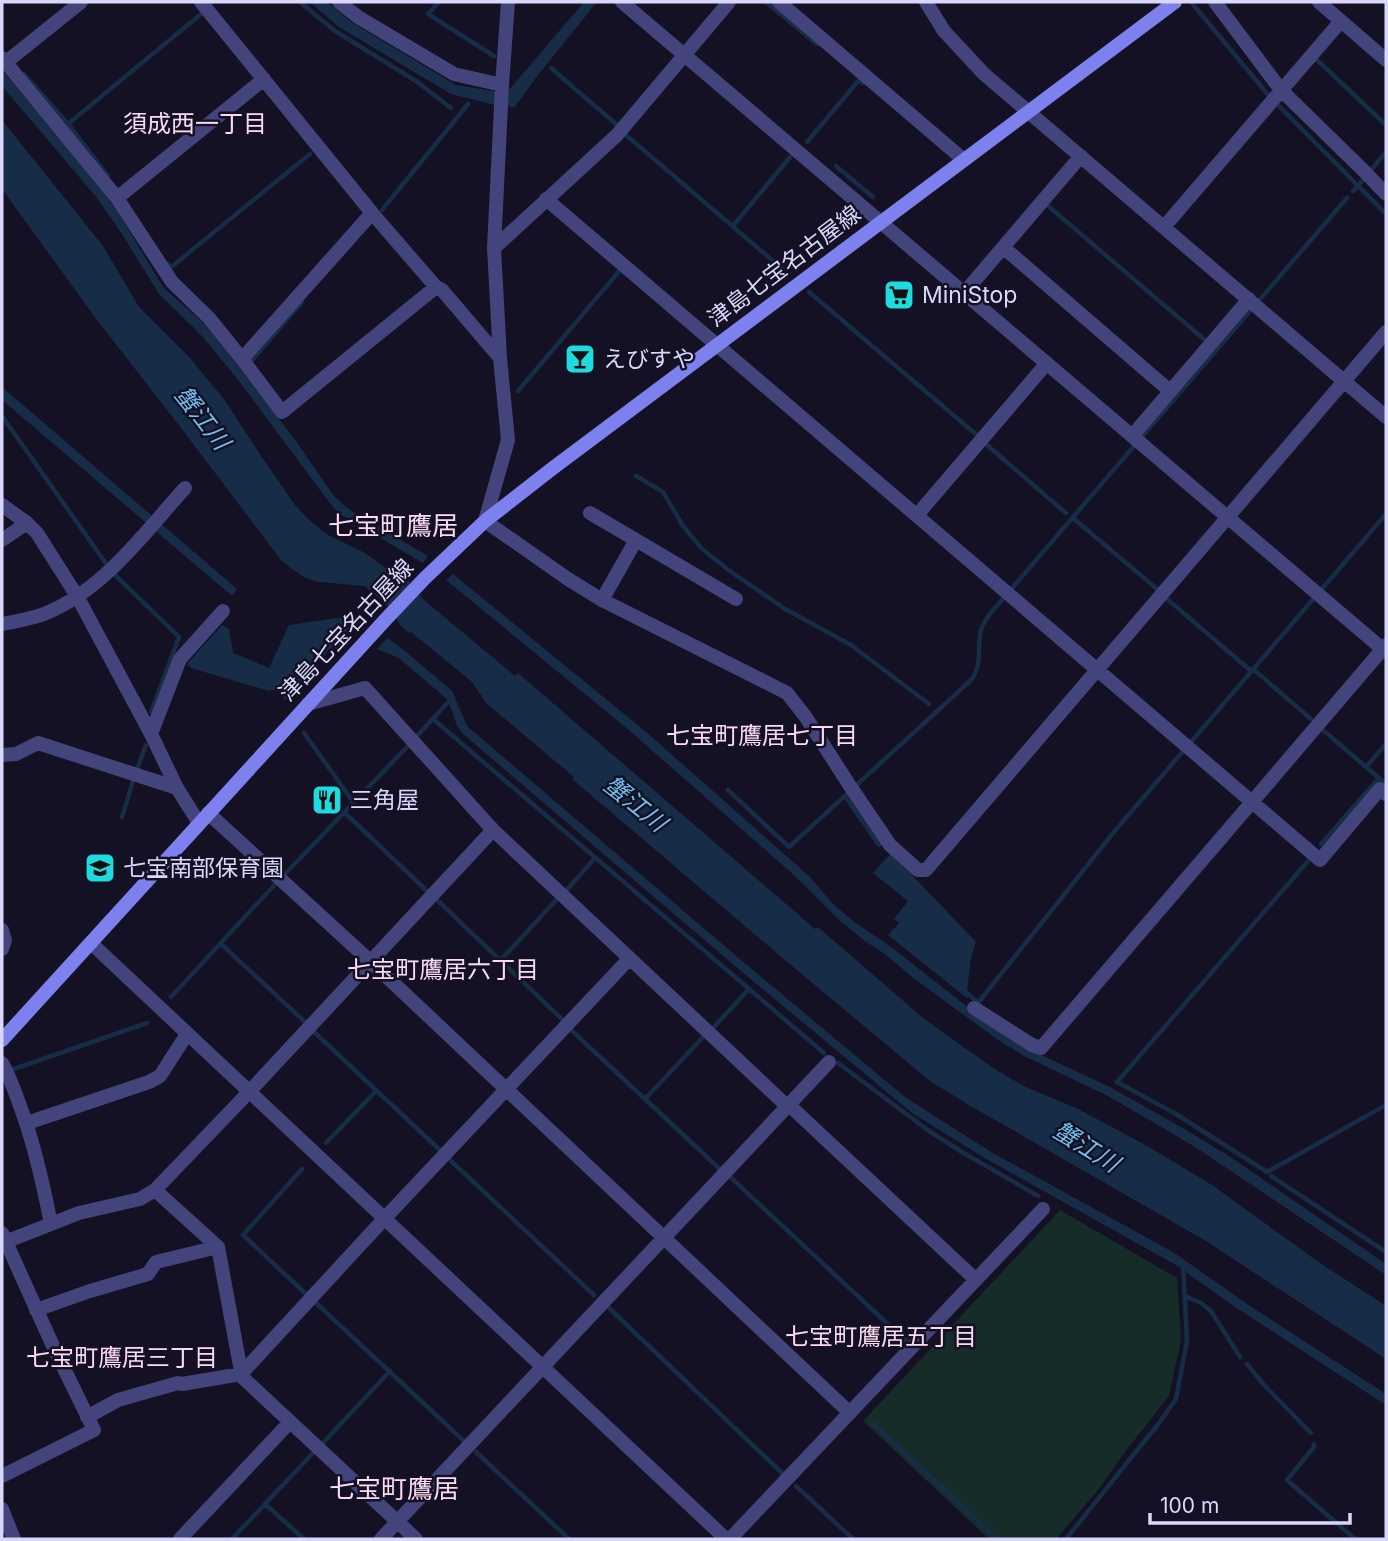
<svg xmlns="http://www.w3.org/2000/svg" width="1388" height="1541" viewBox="0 0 1388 1541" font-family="Inter,'Noto Sans JP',sans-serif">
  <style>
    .green { fill: #152c29 }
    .water { fill: #172d47 }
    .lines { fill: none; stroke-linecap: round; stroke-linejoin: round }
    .stream { stroke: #172d47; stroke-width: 4.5 }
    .minor { stroke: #43447b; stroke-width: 14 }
    .tertiary { stroke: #43447b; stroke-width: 14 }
    .secondary { stroke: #7c81ed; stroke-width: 14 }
    .labels { text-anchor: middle; stroke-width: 5; stroke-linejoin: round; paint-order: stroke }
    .street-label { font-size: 23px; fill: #dad8fa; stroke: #131123 }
    .poi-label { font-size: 23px; fill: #dad8fa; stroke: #131123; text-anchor: start }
    .neighbourhood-label { font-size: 24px; fill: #fadaf1; stroke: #131123 }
    .water-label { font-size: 24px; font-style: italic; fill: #74bdec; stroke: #131123 }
    .quarter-label { font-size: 26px; fill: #fadaf1; stroke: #131123 }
  </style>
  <rect width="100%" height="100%" fill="#131123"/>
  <path class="green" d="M1060,1210L1177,1278L1181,1340L1169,1396L1125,1452L1099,1489L1056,1539H989L863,1421Z"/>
  <path class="water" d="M310,2H327L351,22L456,85L499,92L508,91L584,2H597L538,75L514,108L507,105L499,106L451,94L339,27Z
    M2,70L87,170L118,212L163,287L202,322L216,338L293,437L334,496L347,508L428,556L423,563L343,516L332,506L239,381L202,336L159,294L122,234L97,198L2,86Z
    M2,120L103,246L139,307L190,358L226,402L261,456L295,505L308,519L326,534L365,553L400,578L404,575L424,600L515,676L518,673L815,929L818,927L923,1018L993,1068L1026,1087L1078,1109L1149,1147L1212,1185L1320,1263L1386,1306V1359L1206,1241L969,1105L930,1081L779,955L572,779L574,777L487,704L472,682L411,632L409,633L400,625L391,609L365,586L319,582L306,578L293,570L281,560L178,424L97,320L2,189Z
    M2,387L237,589L232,596L2,400Z
    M453,574L645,731L809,876L834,905L857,924L890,946L974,1012L1039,1054L1110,1087L1186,1130L1229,1156L1386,1264V1275L1195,1147L1153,1122L1106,1095L1024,1056L998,1040L916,980L882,952L865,941L840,921L796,877L630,731L446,580Z
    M358,615L368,620L363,626L354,625L349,628L298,685L269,691L191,668L187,664L222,625L229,629L233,653L269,668L289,625Z
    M387,638L404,650L452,691L467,726L741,960L905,1097L991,1152L1173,1252L1250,1306L1386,1394V1405L1238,1309L1176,1265L983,1157L912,1113L735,966L463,734L457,726L448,700L399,658L377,649Z
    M891,853L976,942L971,958L967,990L970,994L967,998L888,935L899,923L894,919L908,901L873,873Z"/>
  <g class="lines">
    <path class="stream" d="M300,2L335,31L416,81L451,108
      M439,2L428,14L494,56
      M766,2L817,44
      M1191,2L1270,97
      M1315,58L1386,125
      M551,68L617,125
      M24,74L68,124L108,176
      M1276,103L1386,214
      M68,124L201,14
      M627,136L786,272
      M807,142L859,80L863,83
      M836,166L873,197
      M1370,171L1386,152
      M1353,191L1362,181
      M1047,205L1206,341
      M382,210L468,104
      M733,226L790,157
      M168,264L170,268L310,154
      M809,292L978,436
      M252,360L302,302
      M518,391L621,269
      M2,416L107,565
      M987,445L1066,513
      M636,476L663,492L683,526L702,549L730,571L785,609L851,645L929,704
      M1073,518L1157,589
      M114,574L179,637L151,712
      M1166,598L1251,671
      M1253,669L1311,719
      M285,682L286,698
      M433,719L824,1053
      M1324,731L1386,784
      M304,733L354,803
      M416,737L451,699
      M1366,767L1386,744
      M137,769L146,745
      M728,790L789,847L971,680C984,662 976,649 981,630C982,625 986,620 989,615L1347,198
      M845,796L879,845
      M344,812L427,891
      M122,817L134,778
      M1321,844L1379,778
      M1308,861L1117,1082L1176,1114L1267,1172L1386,1105
      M285,874L407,747
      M564,893L595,858
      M436,899L565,1022
      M221,944L304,1021
      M500,961L558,898
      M966,992L978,1003L1113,833L1386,514
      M171,997L277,882
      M569,1028L721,1170
      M711,1030L749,989
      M313,1031L441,1151
      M838,1063L929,1131L962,1152L1038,1196
      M11,1070L147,1023
      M645,1099L705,1035
      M326,1143L376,1091
      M449,1159L594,1295
      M302,1169L243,1235L305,1293
      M729,1176L906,1341
      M1271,1176L1386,1252
      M1185,1296L1201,1303L1211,1311L1240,1357
      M316,1303L464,1441
      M609,1308L782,1473
      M1247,1364L1263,1384L1311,1433
      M873,1423L997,1539
      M322,1444L390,1371
      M1314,1444V1447L1287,1480L1355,1539
      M476,1452L569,1539
      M796,1486L853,1539
      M265,1504L304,1539
      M232,1539L313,1453
      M1066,1539L1159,1423L1176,1399L1187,1341L1183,1264"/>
    <path class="minor" d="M201,2L372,213L436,287L442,290L500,358
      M339,2L358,17L454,74L502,85
      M508,2L502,85L494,248L500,358L508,440L485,521L568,579L602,600L787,693L805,716L850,786L890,845L918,870H926L1386,332
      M779,2L964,160
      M926,2L944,31L984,74L1386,417
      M1215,2L1281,90L1363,170L1386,194
      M1319,2L1386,60
      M2,58L117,198L172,282L209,318L242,359L282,412L436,287
      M5,63L81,2
      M117,198L264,79
      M546,199L1252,802L1386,645
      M1164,227L1341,21
      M1003,247L1170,391
      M494,248L617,135L729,2
      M964,293L1081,156
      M242,359L372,213
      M1132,436L1249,299
      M2,505L27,523L37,533L77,596L151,734L177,788L199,823
      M590,513L736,599
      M917,515L1047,363
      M2,540L27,523
      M602,600L636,540
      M2,624C16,621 31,619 44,614C103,591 144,533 185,488
      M308,704L365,688L493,830L787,1106
      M151,734L180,659L223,611
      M2,755L16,754L38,743L177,788
      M208,813L370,961L850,1413
      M2,930L5,940L2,949
      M974,1008L1032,1045L1041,1048L1252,802L1320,860L1380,789L1386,794
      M2,1063C9,1075 14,1089 19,1103C34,1142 43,1183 51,1224
      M789,1105L976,1280
      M27,1123L149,1082L160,1076L187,1034
      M155,1190L218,1247L242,1377L416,1539
      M2,1233L53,1346L94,1430L2,1476
      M5,1242L79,1213L140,1199L155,1190L249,1092L493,830
      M36,1310L90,1291L148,1274L156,1262L218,1247
      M87,1417L118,1400L178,1383L182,1384L241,1374L384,1219L629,959
      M2,1509L14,1539
      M180,1539L290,1422
      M381,1539L829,1062
      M730,1539L1043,1209"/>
    <path class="tertiary" d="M622,2L1386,652
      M91,943L726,1539"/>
    <path class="secondary" d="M2,1040L386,619L425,578L485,521L553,468L1175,2"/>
  </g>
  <defs>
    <g id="supermarket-square" transform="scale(1.575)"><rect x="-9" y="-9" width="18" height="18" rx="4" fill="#1fdadf" stroke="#131123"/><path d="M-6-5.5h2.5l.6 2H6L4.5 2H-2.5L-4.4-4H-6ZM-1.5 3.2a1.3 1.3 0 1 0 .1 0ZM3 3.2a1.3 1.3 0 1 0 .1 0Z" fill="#111"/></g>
    <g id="bar-square" transform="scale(1.575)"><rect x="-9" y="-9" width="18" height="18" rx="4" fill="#1fdadf" stroke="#131123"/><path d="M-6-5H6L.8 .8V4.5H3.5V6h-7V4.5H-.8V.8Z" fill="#111"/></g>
    <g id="restaurant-square" transform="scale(1.575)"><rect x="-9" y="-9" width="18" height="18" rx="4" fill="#1fdadf" stroke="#131123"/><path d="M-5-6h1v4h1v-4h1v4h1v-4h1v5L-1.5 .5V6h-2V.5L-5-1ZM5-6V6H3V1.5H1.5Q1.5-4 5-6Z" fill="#111"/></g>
    <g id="school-square" transform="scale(1.575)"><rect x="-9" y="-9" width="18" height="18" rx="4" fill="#1fdadf" stroke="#131123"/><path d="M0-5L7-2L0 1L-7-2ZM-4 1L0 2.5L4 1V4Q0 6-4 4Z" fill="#111"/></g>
  </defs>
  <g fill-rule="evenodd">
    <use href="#supermarket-square" x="899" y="295"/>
    <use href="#bar-square" x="580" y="359"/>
    <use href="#restaurant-square" x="327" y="800"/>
    <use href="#school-square" x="100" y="868"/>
  </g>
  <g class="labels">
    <g class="street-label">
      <text transform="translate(784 266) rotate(-37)" y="8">津島七宝名古屋線</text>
      <text transform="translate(346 630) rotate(-47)" y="8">津島七宝名古屋線</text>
    </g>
    <g class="poi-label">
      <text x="922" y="303">MiniStop</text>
      <text x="603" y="367">えびすや</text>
      <text x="350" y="808">三角屋</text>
      <text x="123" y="876">七宝南部保育園</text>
    </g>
    <g class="neighbourhood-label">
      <text x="195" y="132">須成西一丁目</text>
      <text x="762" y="744">七宝町鷹居七丁目</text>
      <text x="443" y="978">七宝町鷹居六丁目</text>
      <text x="881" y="1345">七宝町鷹居五丁目</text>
      <text x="122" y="1366">七宝町鷹居三丁目</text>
    </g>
    <g class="water-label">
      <text transform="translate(202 418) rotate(52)" y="8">蟹江川</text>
      <text transform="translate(635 804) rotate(39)" y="8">蟹江川</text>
      <text transform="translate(1086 1147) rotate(32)" y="8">蟹江川</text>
    </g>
    <g class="quarter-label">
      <text x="393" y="535">七宝町鷹居</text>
      <text x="394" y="1498">七宝町鷹居</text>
    </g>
  </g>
  <rect width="1388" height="1541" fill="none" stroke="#dad8fa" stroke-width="7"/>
  <path d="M1150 1513v10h200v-10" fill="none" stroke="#dad8fa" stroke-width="3.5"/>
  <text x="1160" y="1513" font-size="21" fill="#dad8fa" stroke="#131123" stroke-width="5" paint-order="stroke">100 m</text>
</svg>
